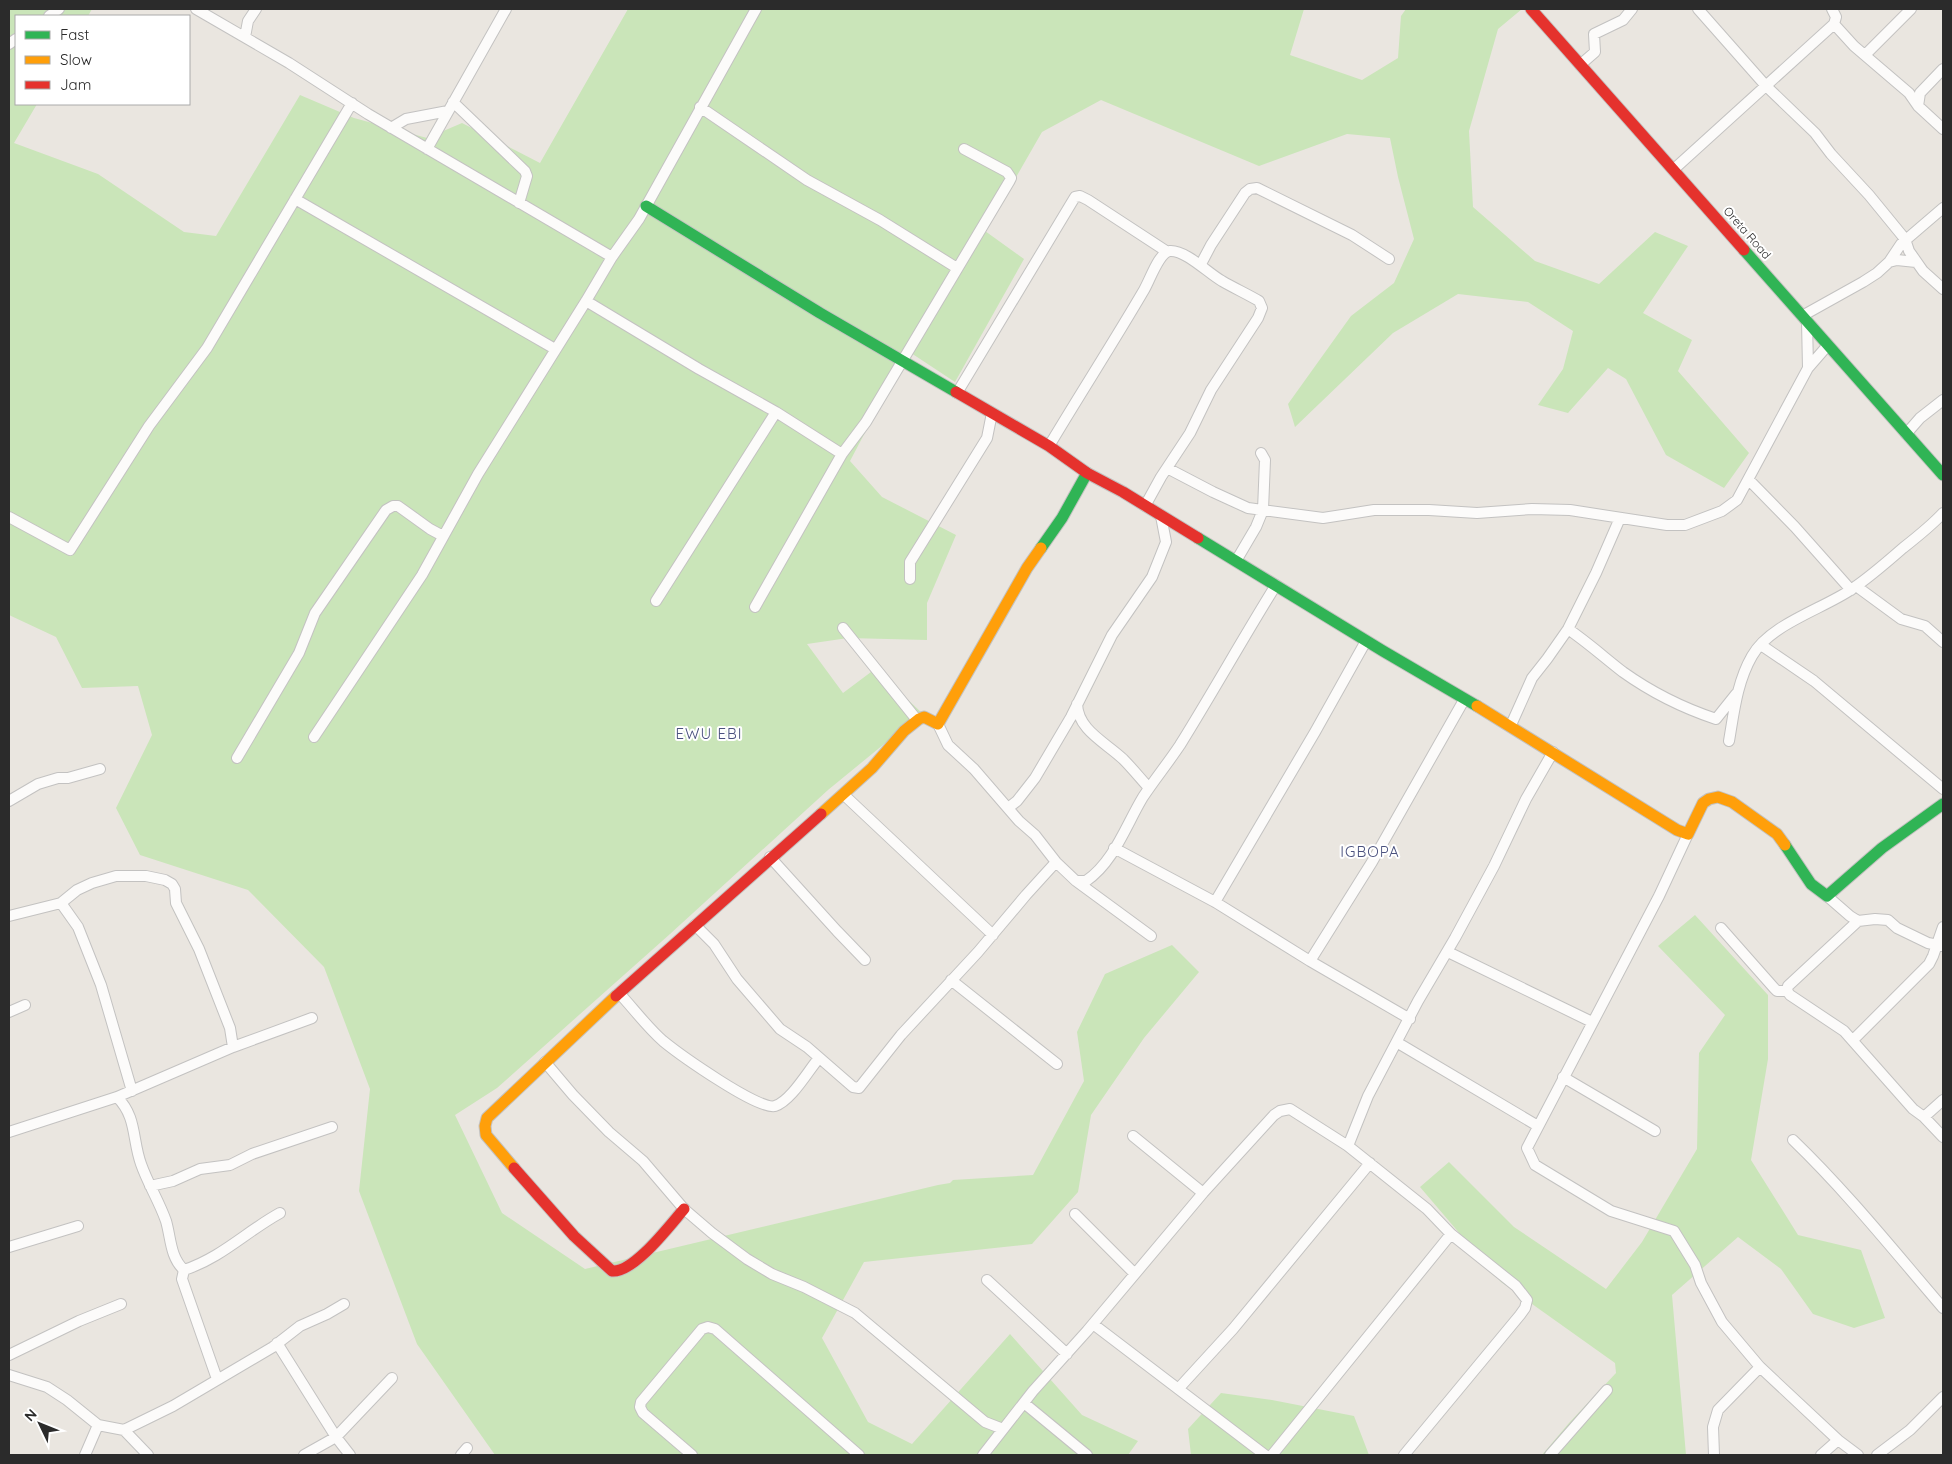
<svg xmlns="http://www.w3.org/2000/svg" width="1952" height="1464" viewBox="0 0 1952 1464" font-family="Quicksand,sans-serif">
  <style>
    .green { fill: #cae5b9 }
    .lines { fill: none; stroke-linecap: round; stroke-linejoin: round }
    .street-casing { stroke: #c3c2c1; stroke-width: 12 }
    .fast-casing { stroke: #c3c2c1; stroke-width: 13 }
    .slow-casing { stroke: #c3c2c1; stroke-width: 13 }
    .jam-casing { stroke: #c3c2c1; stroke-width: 13 }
    .street { stroke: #fcfbfa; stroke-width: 10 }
    .fast { stroke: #30b455; stroke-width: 11 }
    .slow { stroke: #ff9f0a; stroke-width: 11 }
    .jam { stroke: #e5322d; stroke-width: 11 }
    .labels { text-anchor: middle; stroke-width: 4; stroke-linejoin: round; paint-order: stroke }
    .street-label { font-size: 12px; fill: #2b2b2b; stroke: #fff }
    .quarter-label { font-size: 15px; letter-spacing: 1px; fill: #4a517e; stroke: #fff }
  </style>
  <rect width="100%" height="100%" fill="#eae6e0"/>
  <path class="green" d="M9,9H92L88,16H16V104H37L14,143L98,174L184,232L216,236L300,95L354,118L427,138L462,123L540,163L628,9H1304L1290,55L1362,80L1398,58L1401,16L1406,9H1522L1498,29L1469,131L1473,207L1535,261L1599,284L1655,232L1688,246L1643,313L1692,340L1678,371L1749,453L1724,488L1666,455L1626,379L1608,368L1568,413L1538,405L1563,369L1573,331L1528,302L1458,294L1393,333L1295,427L1288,404L1351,316L1394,283L1414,239L1398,177L1390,138L1347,134L1259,166L1101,100L1042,132L985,231L1024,259L955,382L908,351L850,461L882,497L956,535L927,603V640L848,638L807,644L843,693L875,669L922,713L828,790L670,934L497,1088L455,1115L502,1213L585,1269L938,1185L950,1183L953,1180L1033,1175L1084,1081L1077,1032L1105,974L1172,945L1199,972L1144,1038L1091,1115L1078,1192L1032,1244L864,1262L822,1338L868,1422L912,1444L1010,1334L1082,1415L1138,1441L1128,1455H495L417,1344L359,1191L370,1089L324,967L248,890L140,855L116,808L152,735L138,686L82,688L56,637L9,615Z
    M1695,915L1768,995V1059L1751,1160L1798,1235L1861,1250L1885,1318L1854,1328L1813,1314L1781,1269L1738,1237L1672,1295L1686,1455H1542L1569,1423L1616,1373L1615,1363L1501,1282L1420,1187L1449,1162L1514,1227L1606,1289L1642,1242L1697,1149L1699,1053L1725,1015L1658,946Z
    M1221,1393L1272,1400L1354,1416L1369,1455H1191L1188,1429Z"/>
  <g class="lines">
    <g class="street-casing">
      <path id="street" d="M196,9L289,63L368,114L612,257
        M1698,9L1766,86L1815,133L1831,154L1869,195L1905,239L1909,251L1923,271L1943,289
        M49,16L59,9
        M1834,24L1854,46L1909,93L1918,106L1943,129
        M245,37L248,21L256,9
        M9,44L16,39
        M1865,55L1911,9
        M1580,65L1595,52L1594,34L1623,20L1632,9
        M453,102L525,171L527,176L519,203
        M1918,106L1920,93L1943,69
        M700,107L807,180L880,220L957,268
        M391,128L406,119L448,111
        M427,149L506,9
        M1673,170L1834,24L1836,17L1832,9
        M295,199L555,349
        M1889,262L1897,260L1916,262
        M1201,264L1211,245L1245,193L1250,189L1257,188L1352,235L1389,259
        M586,301L699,369L776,412
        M1802,316L1863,282L1877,273L1889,262L1901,244L1943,208
        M1807,321L1808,368
        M957,393L1075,197L1080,196L1088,200L1166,251
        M1906,434L1920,418L1943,400
        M1049,446C1080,394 1113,343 1144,290C1150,280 1159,252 1170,251C1186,250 1209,274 1222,281C1234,288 1247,294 1259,301L1262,308L1258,318L1211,390L1190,433L1161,477L1145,506
        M1167,468L1213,492L1248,508L1323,518L1374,510H1429L1477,513L1532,509L1570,510L1667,525H1685L1722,511L1737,500L1808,368L1828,345
        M1749,480L1795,527L1851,590
        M9,517L70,550L149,426L207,348L352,103
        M1236,561L1256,527L1263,510L1265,460L1261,453
        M910,579V562L987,438L992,413
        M1856,586L1901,619L1925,626L1943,642
        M656,601L776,412L842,454
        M755,607L842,454L866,422L1009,182L1011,178L1007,172L964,149
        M843,628L917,720
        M1568,629C1587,642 1605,658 1623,672C1651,692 1683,708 1716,719L1736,694
        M1761,645L1814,681L1943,789
        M1077,704C1078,730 1105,742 1123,759C1132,768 1140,778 1149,788
        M938,724L948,745L974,769L1019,821L1035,835L1056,862L1076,881H1086C1114,862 1126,825 1143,797C1155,779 1168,763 1180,745C1213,692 1243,638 1276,585
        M1511,725L1532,678L1547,659L1568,629L1596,573L1620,518
        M314,737L422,575L478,474L586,301L612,257L639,219L756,9
        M1729,741C1734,712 1737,682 1752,656C1770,624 1823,609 1852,589C1870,577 1887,562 1903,548C1917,537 1931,526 1943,513
        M237,758L299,653L315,613L386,510L393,506H398L430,529L443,536
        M843,794L993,935
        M9,801L38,784L58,778H68L100,769
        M1008,808L1017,801L1035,778L1071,717L1112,635L1152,577L1166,542L1161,516
        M1688,834L1659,896L1527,1148L1535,1165L1611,1211L1674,1231L1695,1265L1701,1283L1722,1322L1760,1367L1838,1440
        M1114,848L1215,902L1310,961L1410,1019
        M770,857L837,931L865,960
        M1076,881L1151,936
        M1827,896L1850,916L1858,921L1875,919L1888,920L1897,928L1928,943L1943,946
        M1215,902L1315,732L1366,641
        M61,903L78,927L101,985L132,1091
        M9,916L61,903L77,890L92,883L116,876H146L165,880L172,884L175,889L176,903L199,949L230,1028L233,1047
        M1858,921L1788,986L1787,991L1790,995L1844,1031L1913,1109L1924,1117L1943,1137
        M695,925L714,944L737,979L780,1029L807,1047L853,1087L859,1088L901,1035L978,952L1026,895L1056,862
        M1721,928L1774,988L1777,991H1787
        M1448,952L1592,1022
        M1310,961L1372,862L1464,700
        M951,980L1057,1064
        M619,993C633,1008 647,1027 663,1041C679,1054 759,1111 775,1106C791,1101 808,1071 819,1058
        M9,1012L25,1005
        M1853,1040L1929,964L1933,956L1943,927
        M1398,1043L1538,1126
        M545,1062L573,1095L609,1132L643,1161L684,1209L712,1233L747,1259L772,1274L804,1287L855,1313L985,1422L1003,1429
        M1563,1077L1655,1131
        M117,1097C137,1117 132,1139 141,1164C148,1184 159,1201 166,1221C171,1238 170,1257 184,1270
        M1924,1117L1943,1100
        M9,1132L117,1097L233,1047L312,1018
        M1133,1136L1203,1193
        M1793,1140C1847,1192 1894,1251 1943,1308
        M150,1186L173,1181L200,1169L230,1165L252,1154L332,1127
        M1075,1214L1135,1274
        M9,1247L78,1226
        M184,1270L182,1279L217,1379
        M184,1270C221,1258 247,1231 280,1213
        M987,1280L1067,1354
        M1093,1324L1265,1455
        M277,1343L336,1437L350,1455
        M9,1355L79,1321L121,1304
        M9,1375L47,1387L67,1400L98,1425L124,1430L173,1406L273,1347L300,1326L327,1314L344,1304
        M1179,1388L1233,1329L1370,1163
        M1024,1403L1087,1455
        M124,1430L148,1455
        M85,1455L98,1425
        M304,1455L336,1437L392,1378
        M461,1455L467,1448
        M692,1455L643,1413L640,1407L641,1402L702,1329L708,1327L715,1329L859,1455
        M983,1455L1033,1391L1087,1331L1203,1193L1274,1115L1280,1111L1290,1109L1348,1146
        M1272,1455L1451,1234
        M1404,1455L1520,1315L1525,1308L1527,1300L1516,1286L1451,1234L1427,1209L1348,1146L1368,1096L1418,1001L1455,938L1494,866L1526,799L1553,752
        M1550,1455L1607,1390
        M1714,1455L1713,1427L1718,1410L1760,1367
        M1821,1455L1838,1440L1858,1455
        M1877,1455L1910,1430L1943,1397"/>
    </g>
    <g class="fast-casing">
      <path id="fast" d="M646,206L820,313L956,392
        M1744,250L1943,475
        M1198,538L1383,651L1477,706
        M1041,548L1062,518L1087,473
        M1785,845L1811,884L1827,896L1882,848L1943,804"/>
    </g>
    <g class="slow-casing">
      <path id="slow" d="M1477,706L1677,830L1688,834L1703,803L1709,799L1718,797L1732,802L1777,834L1785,845
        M821,814L872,768L904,731L919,719L924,717L938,724L1027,568L1041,548
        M514,1168L486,1135L485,1126L487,1118L616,996"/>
    </g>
    <g class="jam-casing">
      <path id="jam" d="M1531,9L1744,250
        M956,392L1049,446L1087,473L1123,492L1198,538
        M616,996L821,814
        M514,1168L574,1236L612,1271C634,1273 670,1225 684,1209"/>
    </g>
    <use href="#street" class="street"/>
    <use href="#fast" class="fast"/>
    <use href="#slow" class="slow"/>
    <use href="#jam" class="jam"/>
  </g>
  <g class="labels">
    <g class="street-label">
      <text transform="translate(1747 233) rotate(49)" y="4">Oreta Road</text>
    </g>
    <g class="quarter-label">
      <text x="709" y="739">EWU EBI</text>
      <text x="1370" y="857">IGBOPA</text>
    </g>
  </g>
  <rect width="1952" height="1464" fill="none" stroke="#2b2b2b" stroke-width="20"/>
  <rect x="15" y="15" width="175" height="90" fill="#ffffff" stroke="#aaaaaa"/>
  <rect x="25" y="31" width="25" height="8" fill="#30b455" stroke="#aaaaaa"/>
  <text x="60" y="40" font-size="15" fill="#2b2b2b">Fast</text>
  <rect x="25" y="56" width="25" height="8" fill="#ff9f0a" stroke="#aaaaaa"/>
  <text x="60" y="65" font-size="15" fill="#2b2b2b">Slow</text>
  <rect x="25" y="81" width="25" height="8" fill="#e5322d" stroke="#aaaaaa"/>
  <text x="60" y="90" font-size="15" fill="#2b2b2b">Jam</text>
  <g transform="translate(40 1424) rotate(313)" stroke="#ffffff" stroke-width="4" paint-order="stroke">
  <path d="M0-4L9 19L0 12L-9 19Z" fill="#2b2b2b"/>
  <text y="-8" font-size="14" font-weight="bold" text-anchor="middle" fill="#2b2b2b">N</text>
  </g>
</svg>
